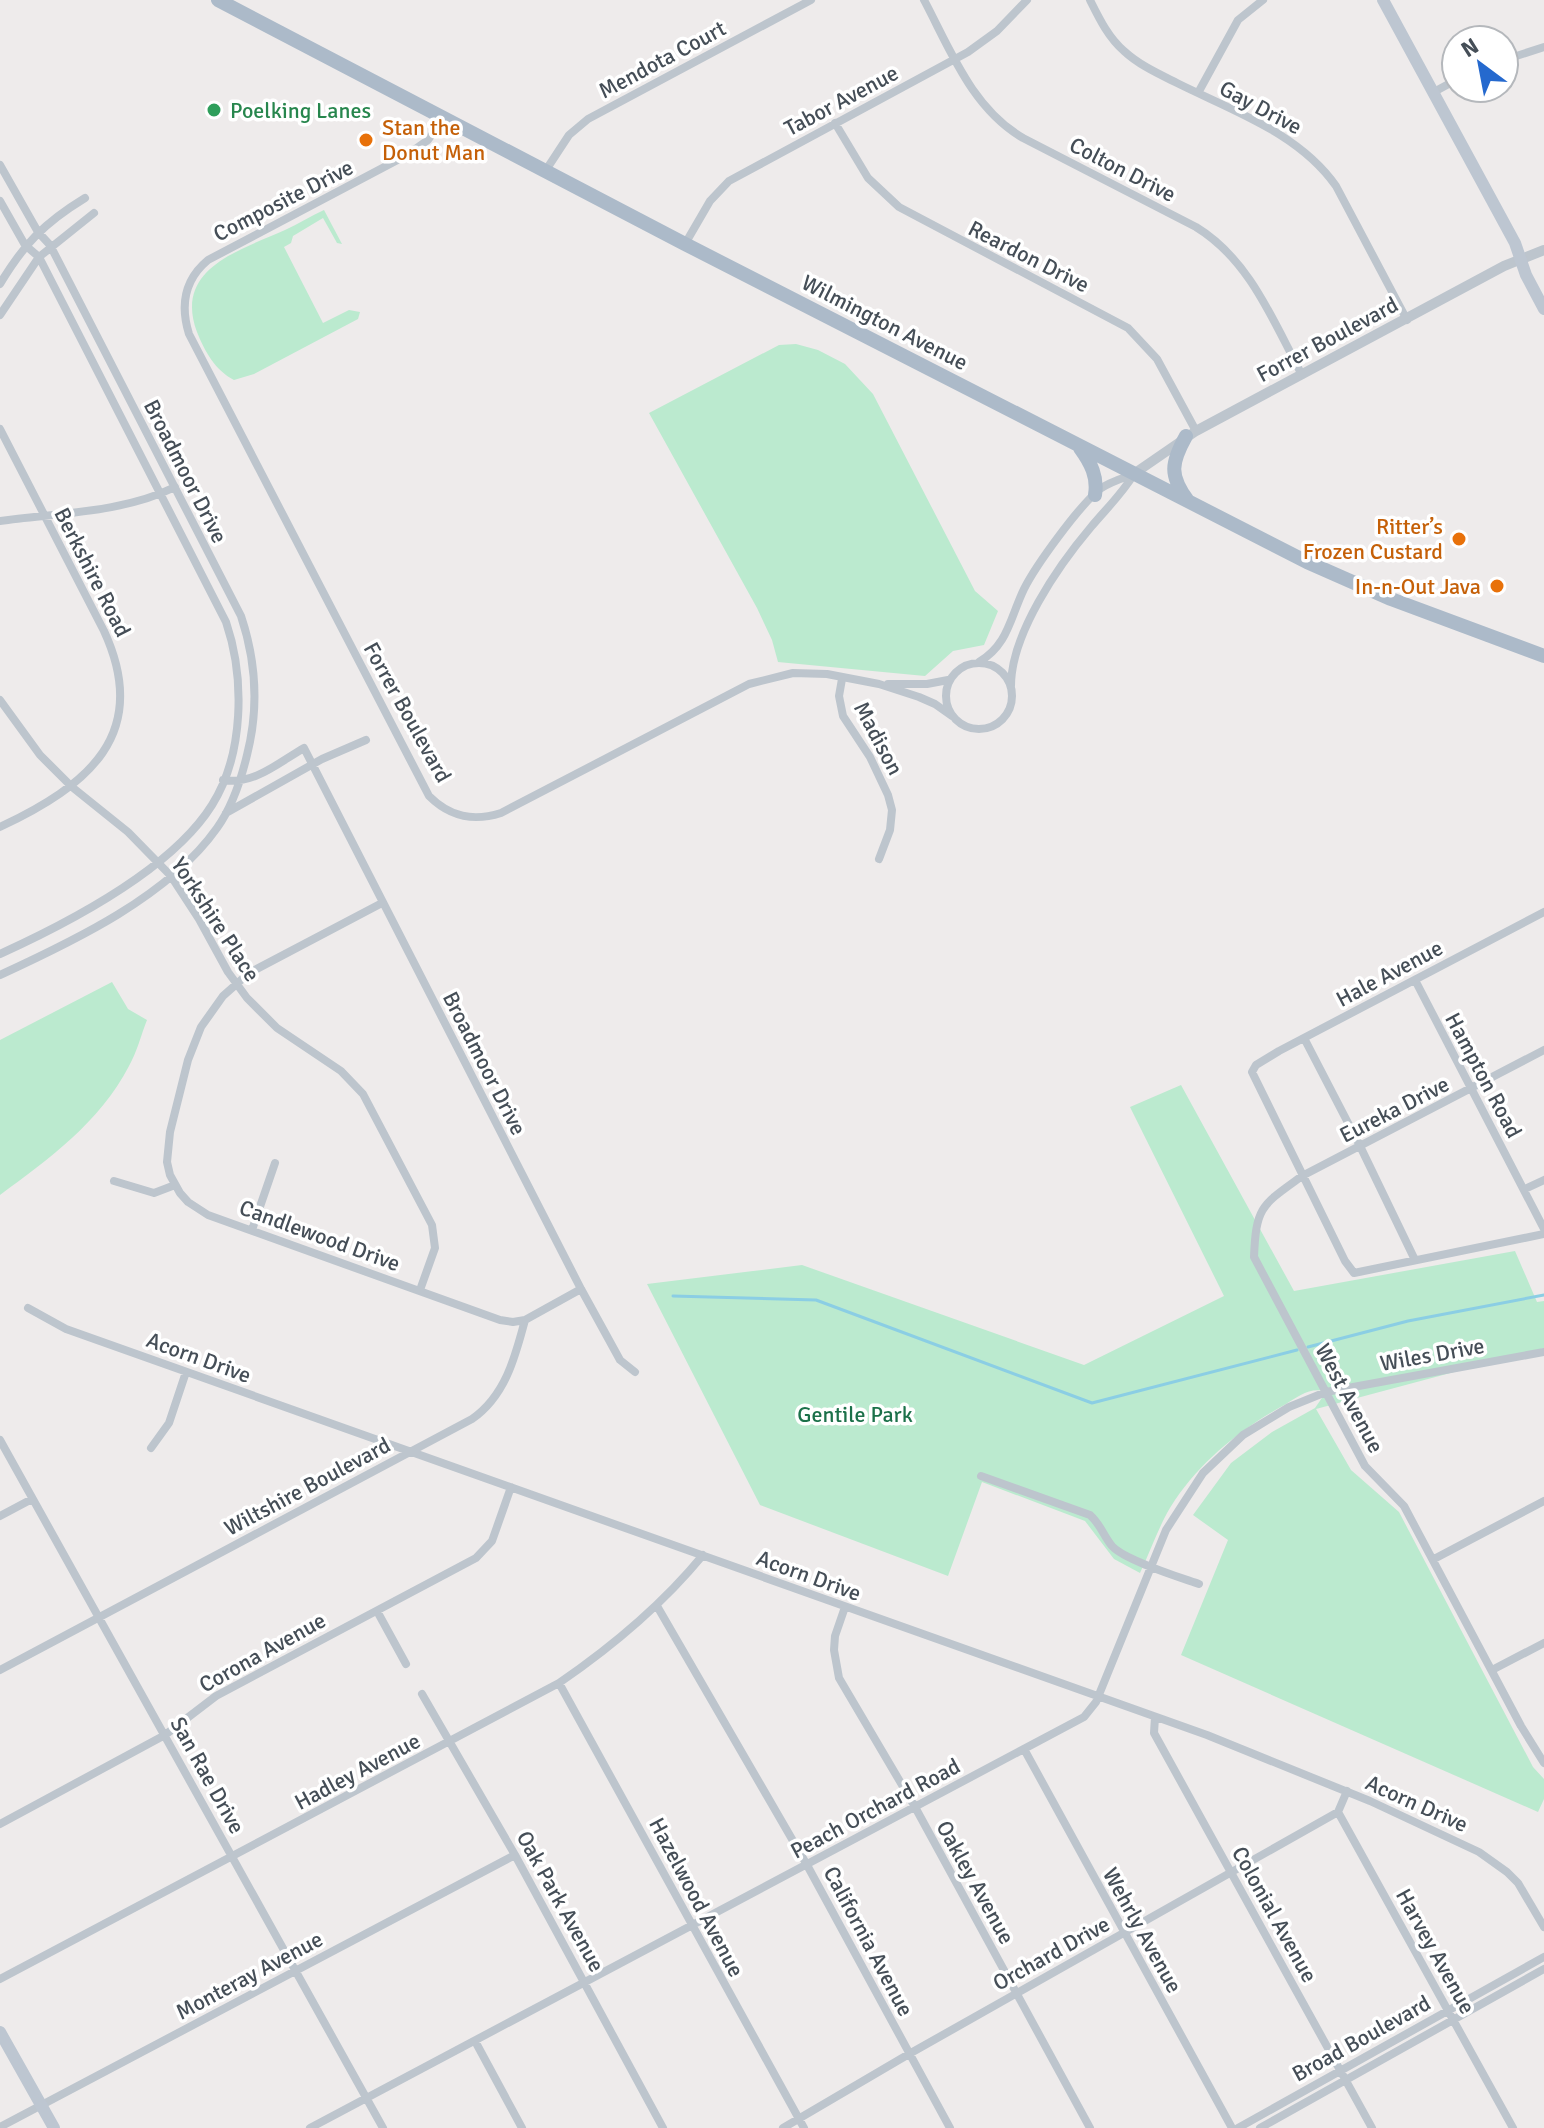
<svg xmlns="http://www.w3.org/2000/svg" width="1544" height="2128" viewBox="0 0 1544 2128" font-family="Signika,sans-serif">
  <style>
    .green { fill: #bbeacf }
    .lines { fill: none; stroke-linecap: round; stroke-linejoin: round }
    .stream { stroke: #8bcee4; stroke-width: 3 }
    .minor { stroke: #bdc5cd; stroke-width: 8 }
    .tertiary { stroke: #bdc5cd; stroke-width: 10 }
    .secondary { stroke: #bdc6d1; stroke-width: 12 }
    .primary { stroke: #acbac9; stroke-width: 14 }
    .leisure-dot { fill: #2e9e5b; stroke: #fff; stroke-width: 3 }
    .food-dot { fill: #e8710a; stroke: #fff; stroke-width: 3 }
    .labels { text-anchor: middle; stroke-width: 7; stroke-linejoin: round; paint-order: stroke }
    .street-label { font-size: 22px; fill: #454e57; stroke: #fff }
    .leisure-label { font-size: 22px; fill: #27864d; stroke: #fff; text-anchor: start }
    .food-label { font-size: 22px; fill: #c56008; stroke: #fff; text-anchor: end }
    .park-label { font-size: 22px; fill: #1c714a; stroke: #fff }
  </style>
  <rect width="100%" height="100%" fill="#eeebeb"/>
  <path class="green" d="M324,210L342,244L337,243L323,218L293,236L291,243L284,247L323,323L349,310L360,312L358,319L254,374L234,380C215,370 205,352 197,332C173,268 241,250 285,230C298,224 311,216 324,210Z
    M796,344L818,350L845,364L873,394L975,591L998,611L984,645L953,651L925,676L778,662L772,640L757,608L649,413L779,345Z
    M112,982L128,1009L147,1020C141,1035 137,1052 129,1066C99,1123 50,1158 0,1195V1040Z
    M1181,1085L1294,1291L1515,1251L1537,1302L1544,1301V1348L1316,1409L1351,1470L1399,1512L1533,1767L1544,1779V1799L1538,1812L1181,1655L1228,1540L1193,1515L1231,1463L1272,1432L1315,1408L1326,1392C1312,1386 1297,1397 1286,1404C1242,1428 1203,1459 1175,1500C1160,1522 1151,1550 1140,1573L1114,1559L1085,1521L982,1482L948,1576L760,1505L647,1284L802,1265L1084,1365L1224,1296L1130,1107Z"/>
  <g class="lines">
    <path class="stream" d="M673,1296L816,1300L1092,1403L1297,1350
      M1308,1347L1408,1321L1544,1295"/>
    <path class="minor" d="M924,0C951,51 972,108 1023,138L1196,227C1250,260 1273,321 1302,375
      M1090,0C1099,18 1108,37 1124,51C1139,65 1159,74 1177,83C1233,111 1299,133 1336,186L1407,320
      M1504,60L1544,47
      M1198,93L1238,20L1263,0
      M1432,93L1456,80
      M444,118L428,140L407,155L208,260C184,280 180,305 189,334L429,796C450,817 473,822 501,813L749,684L793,673L827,674L879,684L919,697L935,704L952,716
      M835,123L868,178L899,207L1128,328L1157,359L1196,431
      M0,165L38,232L50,245L241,616C256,661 259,708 247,755C241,780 232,807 217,828C169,896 74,941 0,975
      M546,170L569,135L588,119L811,0
      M0,201L25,245L39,257L226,622C245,678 244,754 212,805C172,869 68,923 0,954
      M685,244L710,201L729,181L968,52L997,31L1027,0
      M0,284C24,244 44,223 85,198
      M0,315L39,257L94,213
      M0,429L104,631C152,735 87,786 0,827
      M0,521C56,513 123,513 175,487
      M979,662C1008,645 1010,618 1024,589C1036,565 1079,506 1100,489C1109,482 1123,478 1134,474
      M946 696a33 33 0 1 1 66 0a33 33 0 1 1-66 0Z
      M842,679L839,696L843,716L870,757L888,795L892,810L890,830L879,859
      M888,684H927L948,680
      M1011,686C1011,634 1058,566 1091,527C1106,509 1122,494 1134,474
      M0,700L40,755L72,787L128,832L171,876L199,919L228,972L247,998L277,1028L341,1071L363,1094L432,1225L435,1248L420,1290
      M223,780C254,785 278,763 304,748L581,1289L620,1360L635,1372
      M226,813L322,759L366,740
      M382,903L249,973L223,996L201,1027L188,1060L170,1132L167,1162L170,1175L180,1193L188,1202L208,1215L500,1320L513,1322L525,1320
      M1544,912L1279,1051L1256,1065L1252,1072L1345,1261L1354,1273L1544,1234
      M1415,980L1544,1229
      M1304,1038L1360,1146L1415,1260
      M1544,1050L1302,1176C1262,1205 1256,1206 1254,1257L1365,1466L1404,1506L1521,1726L1544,1763
      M114,1181L154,1193L175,1185
      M1525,1189L1544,1180
      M252,1230L275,1163
      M28,1308L66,1329L1207,1735L1370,1801L1479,1852L1507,1872L1518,1883L1544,1927
      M0,1440L383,2128
      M151,1448L169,1423L186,1372
      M981,1476L1090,1515C1101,1525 1103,1535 1112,1546C1124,1560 1179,1577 1199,1584
      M0,1516L32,1499
      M1434,1559L1544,1501
      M657,1606L807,1865L950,2128
      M845,1607L835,1636L834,1650L839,1678L915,1807L1090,2128
      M377,1611L406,1664
      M0,1670L472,1419C505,1396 515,1358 525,1320L581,1289
      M1492,1670L1544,1643
      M559,1683L804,2128
      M422,1694L515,1855L663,2128
      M1155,1717L1154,1733L1372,2128
      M1024,1749L1232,2128
      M1347,1791L1338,1812L1513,2128
      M0,1824L165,1735L216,1696L476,1558L492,1541L511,1487
      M0,1979L559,1683C613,1646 661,1606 703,1555
      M475,2041L522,2128
      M0,2127L515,1855
      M310,2128L1084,1717L1096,1702L1166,1530L1203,1473L1243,1435L1289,1407L1326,1392L1544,1352
      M783,2128L909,2054L1338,1812
      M1238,2128L1544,1957
      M1260,2128L1544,1969"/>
    <path class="tertiary" d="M1135,473L1196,431L1504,266L1544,250"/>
    <path class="secondary" d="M1383,0L1515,243L1526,275L1544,309
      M0,2032L54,2128"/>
    <path class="primary" d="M218,0L685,244L1307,562L1391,599L1544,656
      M1186,436C1171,463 1169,475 1188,501
      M1080,448C1091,463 1098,477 1095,495"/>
  </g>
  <circle class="leisure-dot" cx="214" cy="110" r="8"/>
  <g class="food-dot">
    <circle cx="366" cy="140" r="8"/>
    <circle cx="1459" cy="539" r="8"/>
    <circle cx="1497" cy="586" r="8"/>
  </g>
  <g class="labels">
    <g class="street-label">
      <text transform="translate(662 59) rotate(-28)" y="8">Mendota Court</text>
      <text transform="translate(841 100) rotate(-28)" y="8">Tabor Avenue</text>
      <text transform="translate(1261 107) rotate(28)" y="8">Gay Drive</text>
      <text transform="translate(1123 169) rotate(27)" y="8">Colton Drive</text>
      <text transform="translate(283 200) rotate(-27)" y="8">Composite Drive</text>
      <text transform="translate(1029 256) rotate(27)" y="8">Reardon Drive</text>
      <text transform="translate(885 322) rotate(27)" y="8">Wilmington Avenue</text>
      <text transform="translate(1327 339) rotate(-28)" y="8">Forrer Boulevard</text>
      <text transform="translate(186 471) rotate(63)" y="8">Broadmoor Drive</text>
      <text transform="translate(93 572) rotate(63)" y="8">Berkshire Road</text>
      <text transform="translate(408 712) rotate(61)" y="8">Forrer Boulevard</text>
      <text transform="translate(879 738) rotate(62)" y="8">Madison</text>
      <text transform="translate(216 919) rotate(57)" y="8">Yorkshire Place</text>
      <text transform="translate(1389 973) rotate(-28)" y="8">Hale Avenue</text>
      <text transform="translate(485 1063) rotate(63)" y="8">Broadmoor Drive</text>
      <text transform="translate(1484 1075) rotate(62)" y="8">Hampton Road</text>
      <text transform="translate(1394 1109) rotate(-27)" y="8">Eureka Drive</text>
      <text transform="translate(320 1235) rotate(20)" y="8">Candlewood Drive</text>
      <text transform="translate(1432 1354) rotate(-10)" y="8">Wiles Drive</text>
      <text transform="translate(199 1357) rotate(20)" y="8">Acorn Drive</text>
      <text transform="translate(1350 1398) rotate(62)" y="8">West Avenue</text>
      <text transform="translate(307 1486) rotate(-28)" y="8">Wiltshire Boulevard</text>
      <text transform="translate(809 1575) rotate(20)" y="8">Acorn Drive</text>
      <text transform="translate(262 1652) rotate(-29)" y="8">Corona Avenue</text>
      <text transform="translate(357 1771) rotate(-28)" y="8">Hadley Avenue</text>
      <text transform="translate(208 1775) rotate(61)" y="8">San Rae Drive</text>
      <text transform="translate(1417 1803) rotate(24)" y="8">Acorn Drive</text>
      <text transform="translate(875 1808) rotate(-28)" y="8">Peach Orchard Road</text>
      <text transform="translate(976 1882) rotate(61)" y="8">Oakley Avenue</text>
      <text transform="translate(697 1897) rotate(62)" y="8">Hazelwood Avenue</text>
      <text transform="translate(561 1901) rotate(61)" y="8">Oak Park Avenue</text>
      <text transform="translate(1275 1914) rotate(61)" y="8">Colonial Avenue</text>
      <text transform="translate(1143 1930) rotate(61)" y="8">Wehrly Avenue</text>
      <text transform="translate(869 1941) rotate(62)" y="8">California Avenue</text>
      <text transform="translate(1436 1951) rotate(61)" y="8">Harvey Avenue</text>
      <text transform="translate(1051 1953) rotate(-29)" y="8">Orchard Drive</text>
      <text transform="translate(249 1975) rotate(-28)" y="8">Monteray Avenue</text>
      <text transform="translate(1361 2038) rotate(-29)" y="8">Broad Boulevard</text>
    </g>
    <g class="leisure-label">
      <text x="230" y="118">Poelking Lanes</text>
    </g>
    <g class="food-label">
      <text x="382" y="135" text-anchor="start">Stan the<tspan x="382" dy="25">Donut Man</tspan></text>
      <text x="1443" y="534">Ritter’s<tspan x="1443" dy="25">Frozen Custard</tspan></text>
      <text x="1481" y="594">In-n-Out Java</text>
    </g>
    <g class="park-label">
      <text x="855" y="1422">Gentile Park</text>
    </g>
  </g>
  <g transform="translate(1480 64) rotate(328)"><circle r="38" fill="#ffffff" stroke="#b5b8bc" stroke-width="2"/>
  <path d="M0-6L14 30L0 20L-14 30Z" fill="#2569ce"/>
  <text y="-12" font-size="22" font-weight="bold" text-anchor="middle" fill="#454e57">N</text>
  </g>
</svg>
